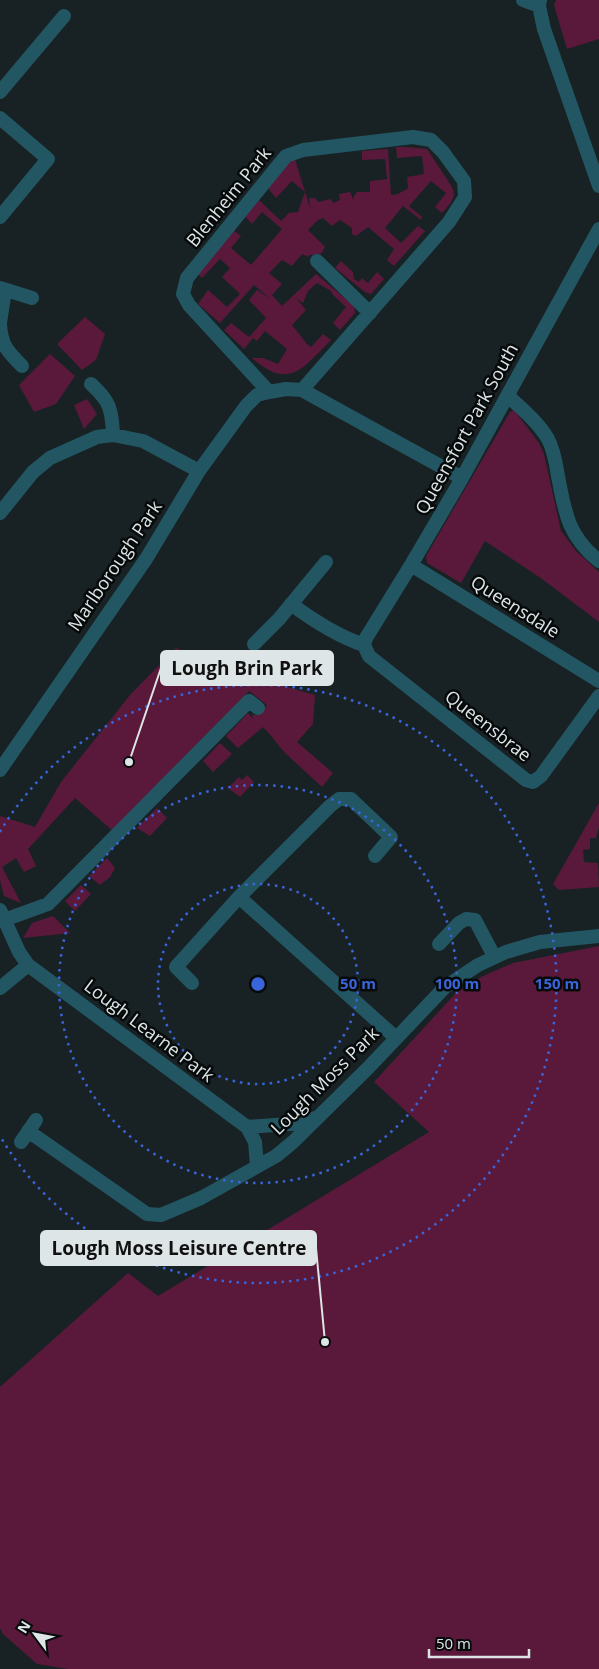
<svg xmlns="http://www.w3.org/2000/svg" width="599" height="1669" viewBox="0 0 599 1669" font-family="'Open Sans',sans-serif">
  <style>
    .green { fill: #5a193a }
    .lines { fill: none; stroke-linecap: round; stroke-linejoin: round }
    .minor { stroke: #235663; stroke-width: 14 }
    .ring { fill: none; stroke: #3a65da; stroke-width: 2.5; stroke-dasharray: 2.5 5 }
    .labels { text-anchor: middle; stroke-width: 5; stroke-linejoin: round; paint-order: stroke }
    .street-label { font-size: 18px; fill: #dee5e6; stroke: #070a0b }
    .centre { fill: #3a65da; stroke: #070a0b; stroke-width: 2.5 }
    .ring-label { font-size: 15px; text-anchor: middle; font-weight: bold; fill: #3a65da; stroke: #070a0b; stroke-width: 5; stroke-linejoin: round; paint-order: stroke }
    .leader { fill: none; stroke: #dee5e6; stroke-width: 2 }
    .callout-dot { fill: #dee5e6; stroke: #070a0b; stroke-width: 2 }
    .callout { fill: #dee5e6; stroke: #dee5e6; stroke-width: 2 }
    .callout-label { font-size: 19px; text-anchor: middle; font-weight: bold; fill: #111 }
  </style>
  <rect width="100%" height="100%" fill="#182224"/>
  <path class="green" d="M556,0H599V39L567,49L554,5Z
    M396,147H406L427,149L452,187C457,199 449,204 442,213L435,207L446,193L431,181L409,206L422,217L421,220L403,206L385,228L401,243L418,226L425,231L394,266L387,260L394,249L368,227L356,236L352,234V228L340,220L332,226L323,218L318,220L308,230L325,247L321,254L309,255V257L302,254L292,266L282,260L269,273L282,284L272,295L282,306L316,274L354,306L355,313L340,330L333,323L346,307L333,295L331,291L317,283L308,291L303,303L296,298L306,310L292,325L307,344L311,347L323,334L331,340C303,368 289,391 252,358H263L278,364L287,349L265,331L257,341L253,338L244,349L224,330L231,323L249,337L266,318L249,300L257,290L270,299L254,285L220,323L198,304L208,290L227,307L240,294L222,277L230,268L220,259L202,278L198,274L233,230L241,236L231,248L251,265L282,229L262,212L252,224L245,216L259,200L281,221L289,213L298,212L305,192L292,181L276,198L268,188L294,156L310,208L309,198H315L318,202L331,199L333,203L340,200L339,194L350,192L354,201V196L357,192H370V181L387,179L385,159L362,160V151L388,149L391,195L398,194L412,186L408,188L407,177L424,174L422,156L397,158Z
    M341,261L353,272L354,279L359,282L362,278L368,283L377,272L384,279L371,294L365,292L335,268Z
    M85,317L105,334L96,360L82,370L57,344Z
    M50,354L75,376L56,404L34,412L19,385Z
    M87,399L97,414L84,429L74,405Z
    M514,410L539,443L544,454L561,531L576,551L599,572V622L542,579L485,541L461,583L427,563L426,556L510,412Z
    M176,648L252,677L315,695L313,724L297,742L333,773L322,787L284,752L272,737L263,727L238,748L226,736L248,713L253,719L252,715H259L267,705L249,691L113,831L75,798L28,849L36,866L24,872L16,858L2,867L21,903L4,896L0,880V816L35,827L61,782L130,695Z
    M220,743L232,754L213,772L203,761Z
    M247,775L254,782L240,797L228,788L239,777L242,780Z
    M599,803V827L596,838H590V849L583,850L584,862L598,863L599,887L559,890L553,884Z
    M157,808L167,818L150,836L137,828Z
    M107,858L115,868L110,877L100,885L89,876L98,867H99V866Z
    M81,885L91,894L75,911L65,901Z
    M53,916L70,933L23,938L32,923Z
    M599,946V1669H68L37,1664L3,1634L0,1628V1387L128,1273L158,1296L429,1132L374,1082L455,994L481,977L513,963Z"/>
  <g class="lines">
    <path class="minor" d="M523,0L539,6
      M540,0L539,6L544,29L599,186
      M0,92L64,16
      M0,118L48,159L0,217
      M317,261L370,313
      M0,288L32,298
      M0,323L5,290
      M0,324C1,345 8,352 22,366
      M91,384C110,401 112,410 113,435
      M269,392L189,305L183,294L187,278L286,156L303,150L413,137L431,140L443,152L464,181L465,197L449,222L302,390
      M508,396C522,409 538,422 548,439C554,450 556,464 558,476C565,513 568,536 599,561
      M0,513L33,472L50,458L97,437L113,435L143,441L199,471
      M411,565L599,681
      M291,604C314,621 337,636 364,645
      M254,644L279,619L326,562
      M364,645L366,638L411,565L461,480L599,229
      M364,645L369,656L526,780L533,782L541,776L599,696
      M0,770L146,559L199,471L246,406L257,395L269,392L286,389L302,390L462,478
      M375,856L391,837L351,799H339L330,806L239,897L395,1037
      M0,910L19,952L28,965L247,1127L255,1142L257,1165
      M4,920L48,904L249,701L258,708
      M439,944L459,923L466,919L475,920L494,956
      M192,983L176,967L239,897
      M0,988L28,965
      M247,1127L303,1123L315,1118
      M28,1131L147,1214L161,1215L201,1198L276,1156L293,1142L368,1068L445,987L478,965L506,952L540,942L599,936
      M21,1142L36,1120"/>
  </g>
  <g class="ring">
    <circle cx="258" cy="984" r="100"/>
    <circle cx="258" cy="984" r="199"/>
    <path d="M0 832A299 299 0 1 1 0 1136"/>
  </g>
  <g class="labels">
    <g class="street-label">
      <text transform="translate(229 197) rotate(-51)" y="6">Blenheim Park</text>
      <text transform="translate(467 429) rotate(-61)" y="6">Queensfort Park South</text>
      <text transform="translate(115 566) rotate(-56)" y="6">Marlborough Park</text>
      <text transform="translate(515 607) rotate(32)" y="6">Queensdale</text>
      <text transform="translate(488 726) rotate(38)" y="6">Queensbrae</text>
      <text transform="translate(149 1031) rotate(37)" y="6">Lough Learne Park</text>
      <text transform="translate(325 1081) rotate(-45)" y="6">Lough Moss Park</text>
    </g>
  </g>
  <circle cx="258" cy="984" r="8" class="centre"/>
  <g class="ring-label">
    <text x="358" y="989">50 m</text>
    <text x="457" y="989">100 m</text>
    <text x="557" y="989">150 m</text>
  </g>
  <path class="leader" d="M129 762L161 668M325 1342L316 1248"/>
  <g class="callout-dot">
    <circle cx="129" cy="762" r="5"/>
    <circle cx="325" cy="1342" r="5"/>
  </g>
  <g class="callout">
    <rect x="161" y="651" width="172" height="34" rx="5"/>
    <rect x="41" y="1231" width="275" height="34" rx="5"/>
  </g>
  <g class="callout-label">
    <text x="247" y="675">Lough Brin Park</text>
    <text x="179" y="1255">Lough Moss Leisure Centre</text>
  </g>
  <g transform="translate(35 1634) rotate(302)" stroke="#070a0b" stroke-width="4" paint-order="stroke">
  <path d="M0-4L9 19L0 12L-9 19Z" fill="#dee5e6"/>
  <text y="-8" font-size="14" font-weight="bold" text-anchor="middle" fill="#dee5e6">N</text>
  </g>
  <path d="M429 1649v8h100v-8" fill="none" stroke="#dee5e6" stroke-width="2.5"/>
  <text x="436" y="1649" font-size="15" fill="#dee5e6" stroke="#070a0b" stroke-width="4" paint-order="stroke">50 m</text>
</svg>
